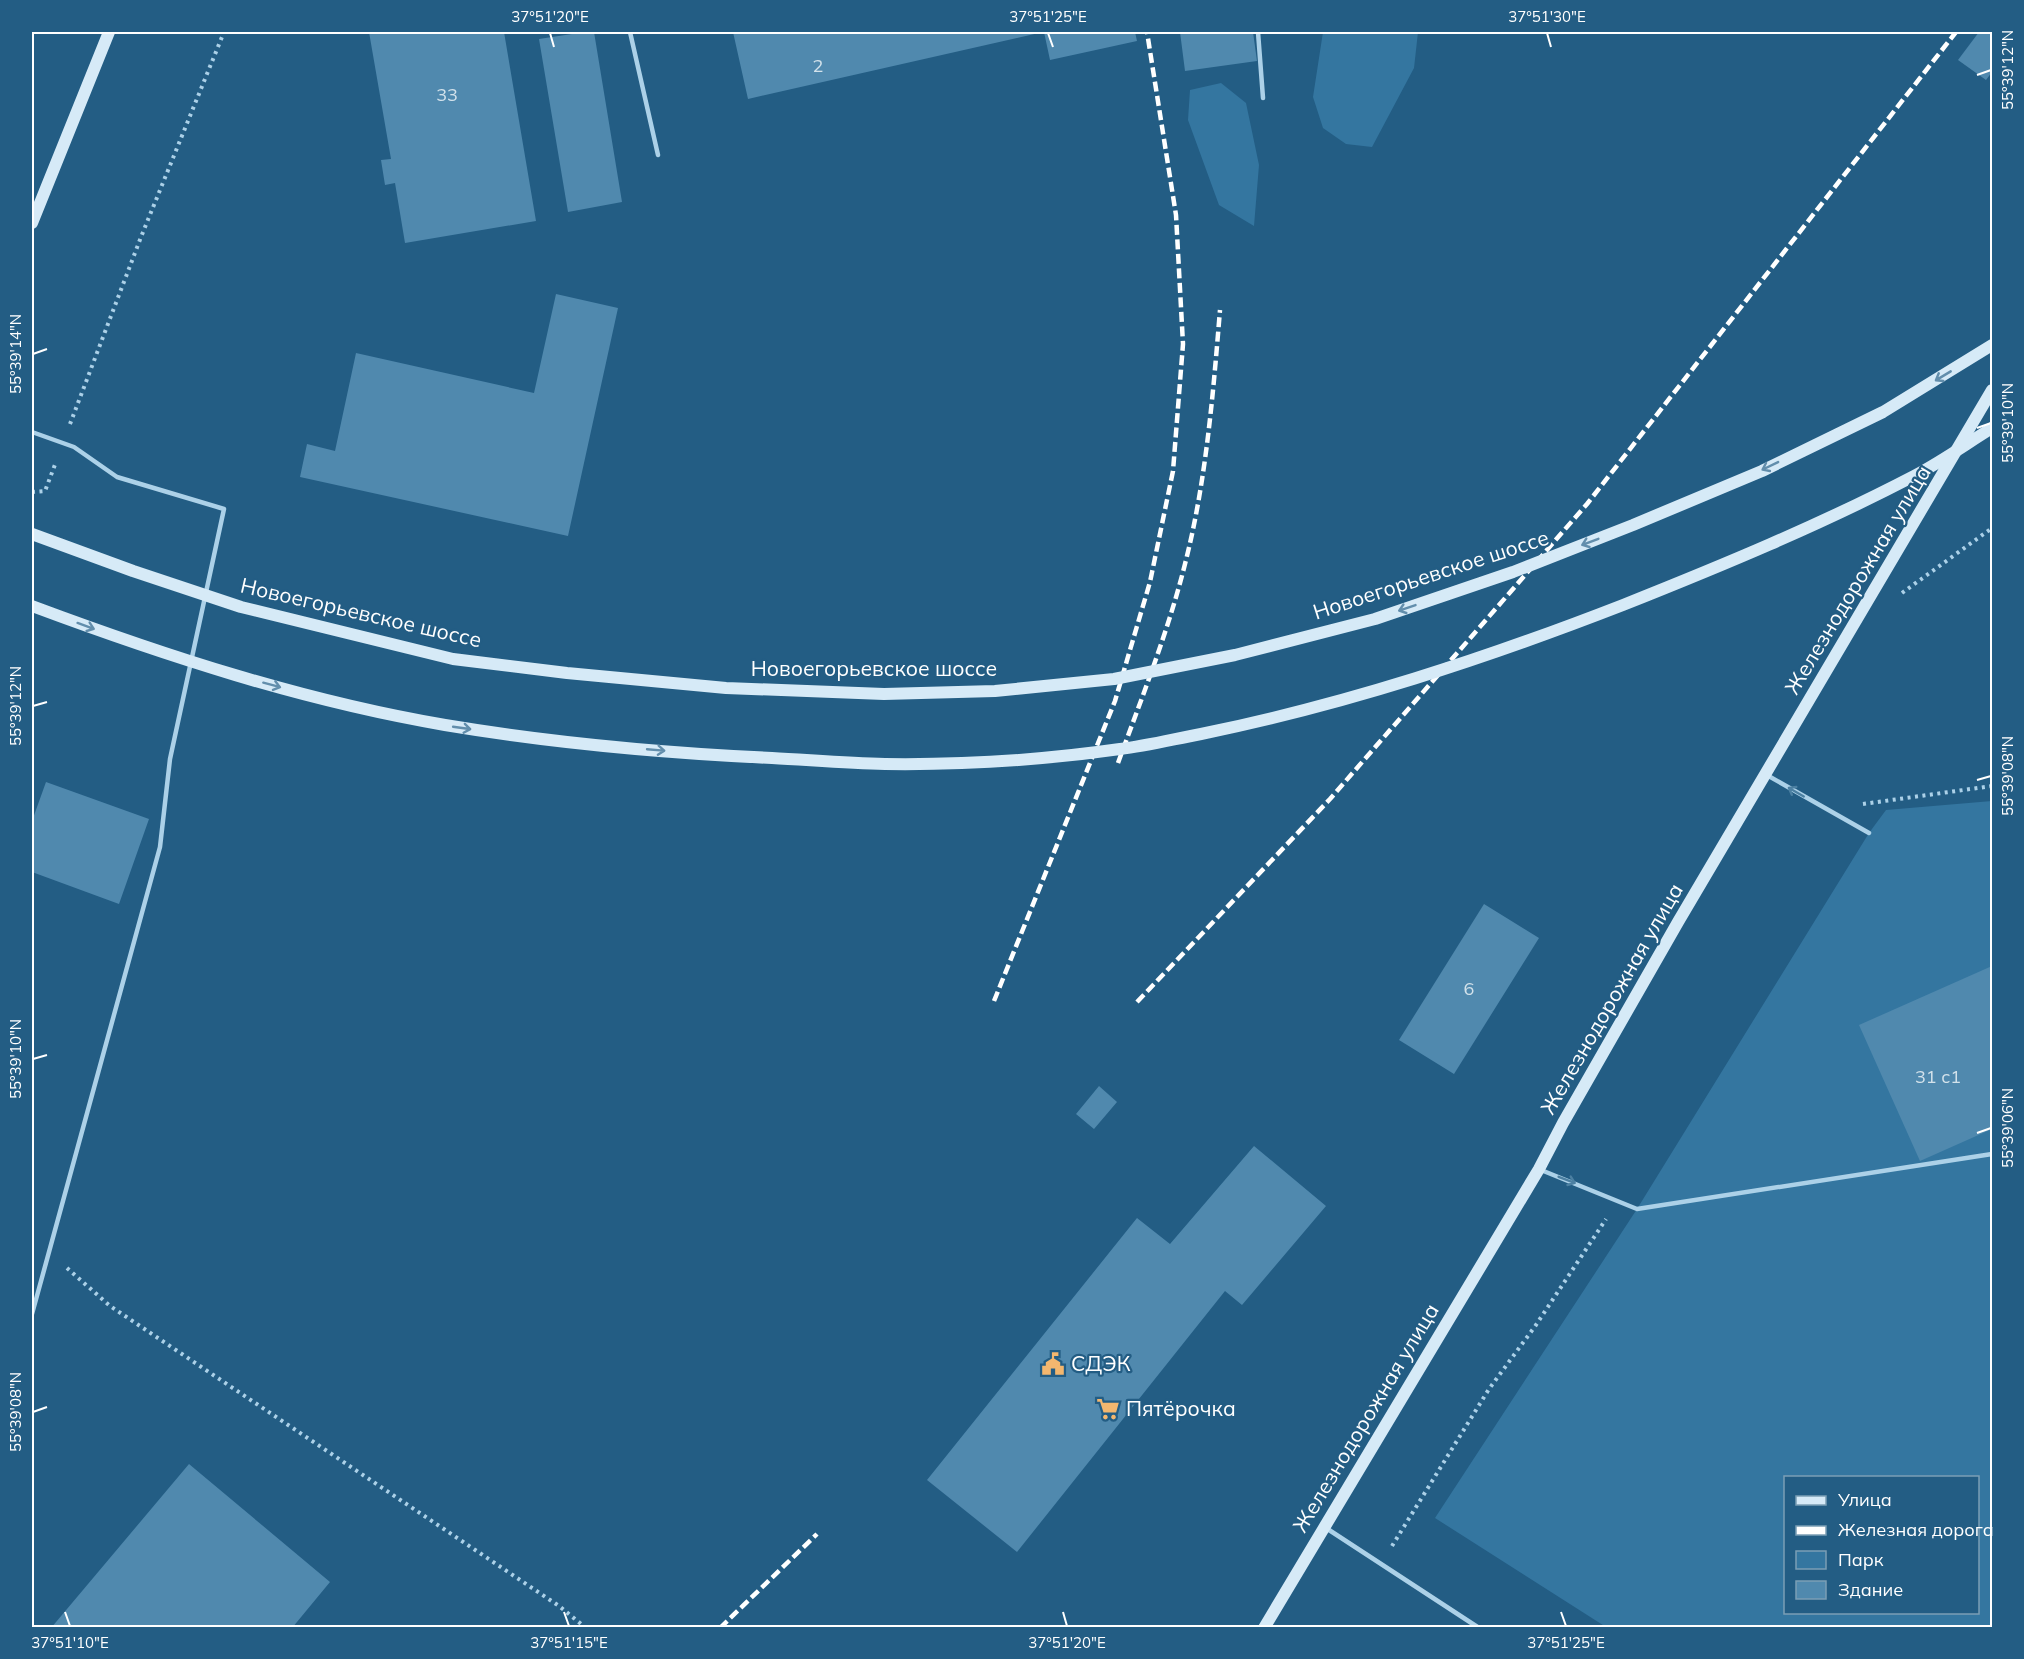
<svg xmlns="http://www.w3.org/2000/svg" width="2024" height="1659" viewBox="0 0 2024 1659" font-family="Mulish,sans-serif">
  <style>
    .green { fill: #3476a0; fill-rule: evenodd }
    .building { fill: #5089ae }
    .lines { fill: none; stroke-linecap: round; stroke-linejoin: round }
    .path { stroke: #acd1e8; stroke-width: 4; stroke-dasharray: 3 4.5; stroke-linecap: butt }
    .lane { stroke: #acd1e8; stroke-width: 4.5 }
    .secondary { stroke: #d6eaf7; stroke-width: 12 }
    .rail { stroke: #fff; stroke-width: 4.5; stroke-dasharray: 10 4.5; stroke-linecap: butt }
    .secondary-bridge { stroke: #d6eaf7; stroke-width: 12 }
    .oneway { stroke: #628eac }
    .oneway2 { stroke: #4c80a2 }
    .ticks { fill: none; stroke: #fff; stroke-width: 2 }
    .labels { text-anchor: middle; stroke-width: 4.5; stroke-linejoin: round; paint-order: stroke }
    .number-label { font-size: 18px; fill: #d3e2eb }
    .street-label { font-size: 21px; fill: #fff; stroke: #235d84 }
    .poi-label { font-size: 21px; fill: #fff; stroke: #235d84; text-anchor: start }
    .neatline { fill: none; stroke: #fff; stroke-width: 2 }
    .ticks-label { font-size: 15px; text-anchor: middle; fill: #fff }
  </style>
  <rect width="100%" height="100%" fill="#235d84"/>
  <path class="green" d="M1323,32H1418L1414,68L1372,147L1346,144L1323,128L1313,97Z
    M1221,83L1246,103L1259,165L1254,226L1219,205L1188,120L1190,90Z
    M1992,801V1627H1606L1435,1518L1637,1209L1869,833L1886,810ZM1786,1478H1978V1612H1786Z"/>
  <path class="building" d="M369,32H504L536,221L405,243L395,183L385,185L381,160L391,159Z
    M585,32H594L622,202L568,212L539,39Z
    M733,32H1043L748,99Z
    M1044,32H1135L1137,41L1050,60Z
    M1180,32H1253L1257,61L1185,71Z
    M1979,32H1992V72L1986,80L1958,60Z
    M556,294L618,308L568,536L300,477L307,444L335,451L356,353L534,393Z
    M46,782L149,819L119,904L32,872V821Z
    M1484,904L1539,938L1454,1074L1399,1040Z
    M1992,966V1129L1920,1161L1859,1025Z
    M1099,1086L1117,1102L1094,1129L1076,1114Z
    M1254,1146L1326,1206L1242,1305L1225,1291L1017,1552L927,1480L1137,1218L1170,1244Z
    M189,1464L330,1582L292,1628H51Z"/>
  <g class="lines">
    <path class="path" d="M70,424L141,237L224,32
      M32,492L45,491L56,462
      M1902,593L1992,528
      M1863,804L1992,786
      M67,1268L110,1306L559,1606L586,1628
      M1392,1546L1489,1389L1536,1325L1606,1219"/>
    <path class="lane" d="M630,32L658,155
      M1258,32L1263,98
      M32,432L74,447L117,477L224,509L170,759L160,847L32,1314
      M1765,774L1869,833
      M1541,1170L1637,1209L1992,1154
      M1326,1528L1479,1628"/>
    <path class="secondary" d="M32,223L109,32
      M1264,1628L1539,1169L1563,1123L1678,922L1992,390"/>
    <path class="rail" d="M1118,763C1142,697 1168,632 1185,564C1206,482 1213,395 1220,310
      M994,1001L1115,701L1150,582L1173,471L1183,344L1176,215L1147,32
      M1137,1002L1330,799L1587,504L1956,32
      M720,1628L817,1534"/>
    <path class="secondary-bridge" d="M32,534L133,571L241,607L453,659L567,673L726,688L884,694L995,691L1114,679L1235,655L1375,619L1513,572L1633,525L1762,471L1883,412L1992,345
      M32,606C166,656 304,701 445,725C553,743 663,753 772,758C810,760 847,763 885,764C963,765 1043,760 1120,749C1147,746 1174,739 1201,734C1347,704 1484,659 1623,605C1721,566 1820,525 1914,476C1941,462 1966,444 1992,428"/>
  </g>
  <defs><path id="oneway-shaft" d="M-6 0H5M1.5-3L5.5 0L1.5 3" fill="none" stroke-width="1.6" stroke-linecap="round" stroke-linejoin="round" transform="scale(1.5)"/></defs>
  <g class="oneway">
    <use href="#oneway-shaft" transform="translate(1943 376) rotate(149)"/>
    <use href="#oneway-shaft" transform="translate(1770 466) rotate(154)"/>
    <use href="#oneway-shaft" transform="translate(1590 542) rotate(159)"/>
    <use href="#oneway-shaft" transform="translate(1407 608) rotate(161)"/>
    <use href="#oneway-shaft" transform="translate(86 626) rotate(20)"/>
    <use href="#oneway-shaft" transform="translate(272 685) rotate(15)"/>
    <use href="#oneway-shaft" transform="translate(462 728) rotate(8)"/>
    <use href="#oneway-shaft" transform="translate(656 750) rotate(5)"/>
  </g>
  <g class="oneway2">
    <use href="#oneway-shaft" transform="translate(1796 792) rotate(-150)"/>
    <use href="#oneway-shaft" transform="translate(1567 1180) rotate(21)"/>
  </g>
  <path class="ticks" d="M550,33L554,47M1048,33L1053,47M1547,33L1551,47M1977,75L1991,70M33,354L47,349M1977,428L1991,423M33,706L47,702M1977,780L1991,776M33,1059L47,1055M1977,1133L1991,1128M33,1412L47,1407M65,1612L70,1626M564,1612L569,1626M1063,1612L1067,1626M1561,1612L1566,1626"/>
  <defs>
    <g id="civic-bare" transform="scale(1.8)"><path d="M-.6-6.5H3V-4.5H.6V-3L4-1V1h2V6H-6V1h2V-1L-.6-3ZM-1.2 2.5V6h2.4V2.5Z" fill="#f3b76f" stroke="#235d84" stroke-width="2.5" paint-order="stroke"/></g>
    <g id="supermarket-bare" transform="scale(1.8)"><path d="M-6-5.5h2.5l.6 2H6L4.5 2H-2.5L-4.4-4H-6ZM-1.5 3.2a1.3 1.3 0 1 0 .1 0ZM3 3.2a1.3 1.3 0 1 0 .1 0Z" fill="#f3b76f" stroke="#235d84" stroke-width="2.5" paint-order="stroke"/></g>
  </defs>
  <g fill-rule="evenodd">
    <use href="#civic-bare" x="1053" y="1364"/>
    <use href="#supermarket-bare" x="1108" y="1409"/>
  </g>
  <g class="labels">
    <g class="number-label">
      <text x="818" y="72">2</text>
      <text x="447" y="101">33</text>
      <text x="1469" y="995">6</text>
      <text x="1938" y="1083">31 с1</text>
    </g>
    <g class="street-label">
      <text transform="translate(1431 575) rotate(-18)" y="7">Новоегорьевское шоссе</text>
      <text transform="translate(1858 580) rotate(-59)" y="7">Железнодорожная улица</text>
      <text transform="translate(361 613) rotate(13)" y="7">Новоегорьевское шоссе</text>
      <text x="874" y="676">Новоегорьевское шоссе</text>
      <text transform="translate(1612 999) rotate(-60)" y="7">Железнодорожная улица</text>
      <text transform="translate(1366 1418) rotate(-59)" y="7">Железнодорожная улица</text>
    </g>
    <g class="poi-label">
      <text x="1071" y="1371">СДЭК</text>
      <text x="1126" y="1416">Пятёрочка</text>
    </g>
  </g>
  <rect width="2024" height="1659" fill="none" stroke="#235d84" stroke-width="66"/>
  <rect x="1784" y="1476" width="195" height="138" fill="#235d84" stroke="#7b9eb5" stroke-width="1.5"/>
  <rect x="1796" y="1496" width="30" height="9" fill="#d6eaf7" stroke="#7b9eb5" stroke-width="1.5"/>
  <text x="1838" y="1506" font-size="18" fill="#ffffff">Улица</text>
  <rect x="1796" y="1526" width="30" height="9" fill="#ffffff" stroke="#7b9eb5" stroke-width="1.5"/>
  <text x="1838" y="1536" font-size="18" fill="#ffffff">Железная дорога</text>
  <rect x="1796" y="1551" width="30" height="18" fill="#3476a0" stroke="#7b9eb5" stroke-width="1.5"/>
  <text x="1838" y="1566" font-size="18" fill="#ffffff">Парк</text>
  <rect x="1796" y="1581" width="30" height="18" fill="#5089ae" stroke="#7b9eb5" stroke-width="1.5"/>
  <text x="1838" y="1596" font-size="18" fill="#ffffff">Здание</text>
  <rect x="33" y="33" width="1958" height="1593" class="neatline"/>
  <g class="ticks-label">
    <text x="550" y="22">37°51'20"E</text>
    <text x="1048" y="22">37°51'25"E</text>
    <text x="1547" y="22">37°51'30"E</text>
    <text transform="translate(2008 70) rotate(-90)" y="5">55°39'12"N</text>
    <text transform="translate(16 354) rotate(-90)" y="5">55°39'14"N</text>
    <text transform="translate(2008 423) rotate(-90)" y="5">55°39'10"N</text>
    <text transform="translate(16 706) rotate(-90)" y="5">55°39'12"N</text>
    <text transform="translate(2008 776) rotate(-90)" y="5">55°39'08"N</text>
    <text transform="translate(16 1059) rotate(-90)" y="5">55°39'10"N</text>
    <text transform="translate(2008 1128) rotate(-90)" y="5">55°39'06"N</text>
    <text transform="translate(16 1412) rotate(-90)" y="5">55°39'08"N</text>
    <text x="70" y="1648">37°51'10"E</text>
    <text x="569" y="1648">37°51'15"E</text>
    <text x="1067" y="1648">37°51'20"E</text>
    <text x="1566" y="1648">37°51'25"E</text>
  </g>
</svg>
